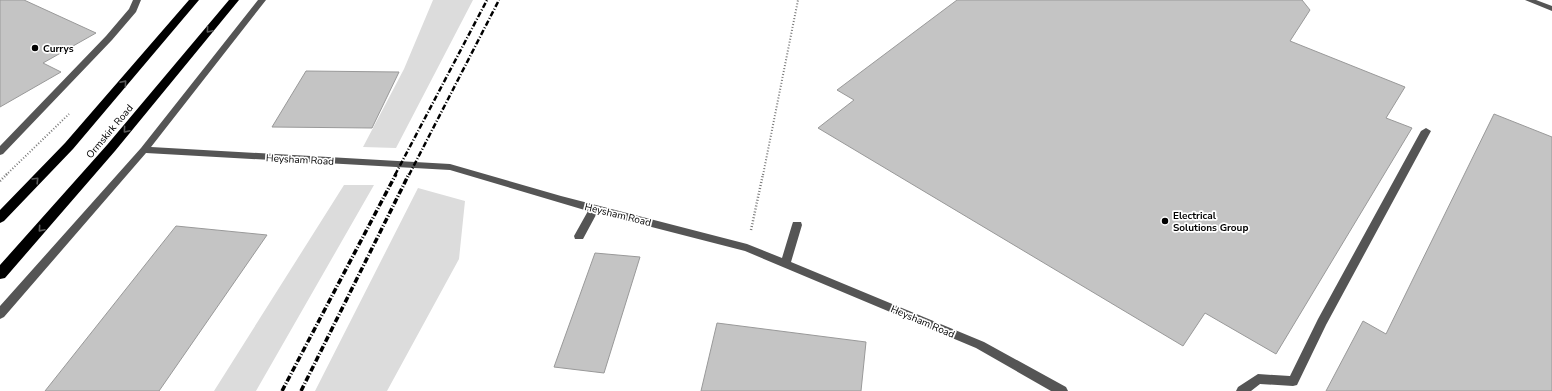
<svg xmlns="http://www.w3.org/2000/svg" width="1552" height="391" viewBox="0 0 1552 391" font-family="'Nunito Sans',sans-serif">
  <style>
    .green { fill: #dcdcdc }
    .building { fill: #c4c4c4; stroke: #999 }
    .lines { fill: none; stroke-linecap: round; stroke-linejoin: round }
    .path-far1 { stroke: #777; stroke-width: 2; stroke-dasharray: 1 2; stroke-linecap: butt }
    .path { stroke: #777; stroke-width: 2.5; stroke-dasharray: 1 2; stroke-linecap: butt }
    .minor { fill: #555; fill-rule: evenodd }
    .highway { fill: #000; fill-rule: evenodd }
    .rail-far1 { stroke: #000; stroke-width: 2.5; stroke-dasharray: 5.5 2 1 2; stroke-linecap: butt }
    .rail { stroke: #000; stroke-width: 3.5; stroke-dasharray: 6 2 1 2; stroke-linecap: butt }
    .oneway { stroke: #595959 }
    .poi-dot { fill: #000; stroke: #fff; stroke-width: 1.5 }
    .labels { text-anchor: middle; stroke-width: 3.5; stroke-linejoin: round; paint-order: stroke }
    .poi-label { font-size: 10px; font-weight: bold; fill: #000; stroke: #fff; text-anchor: start }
    .street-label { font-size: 10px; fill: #000; stroke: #fff }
  </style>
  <rect width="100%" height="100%" fill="#fff"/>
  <path class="green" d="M433,0H473L396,148L363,147L404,69Z
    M344,185H374L256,391H214Z
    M418,188L465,201L459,259L387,391H315Z"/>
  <path class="building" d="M0,0H24L96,33L43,63L61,72L0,107Z
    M957,0H1302L1310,10L1290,41L1405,87L1386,118L1412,128L1276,354L1205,313L1183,346L818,128L854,100L837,90Z
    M306,71L399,72L372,128L272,127Z
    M1494,114L1552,137V391H1326L1363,321L1386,334Z
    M176,226L267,235L159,391H45Z
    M595,253L640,257L604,373L554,367Z
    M717,323L866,342L861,391H701Z"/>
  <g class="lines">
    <path class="path-far1" d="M6,175L69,114
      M763,175L798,0"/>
    <path class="path" d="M0,181L7,174
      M751,230L763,174"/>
    <path class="minor" d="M133,0H141L136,12L112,40L3,154L0,155V146L106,36L129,9Z
      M258,0H266L151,147L450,164L561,196L747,244L782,258L792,225L793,222H801L802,225L791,262L984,342L1066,387L1068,391H1051L976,348L745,251L597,213L583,239H575L574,236L588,211L450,170L146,153L4,317L0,319V306L141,148Z
      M1525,0H1536L1552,6V11Z
      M1426,128L1431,131L1326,325L1297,385L1293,386L1260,384L1251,391H1236L1238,387L1258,374L1290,376L1318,319L1421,131Z"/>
    <path class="highway" d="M189,0H199L73,149L4,221L0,223V210L65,143Z
      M229,0H239L115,151L5,278L0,279V265L107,145Z"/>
    <path class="rail-far1" d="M395,175L487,0
      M409,175L499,0"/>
    <path class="rail" d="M282,391L396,174
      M301,391L409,174"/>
  </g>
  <defs><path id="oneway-chevron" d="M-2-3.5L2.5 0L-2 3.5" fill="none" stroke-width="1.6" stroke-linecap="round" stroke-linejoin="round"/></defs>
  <g class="oneway">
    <use href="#oneway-chevron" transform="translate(209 30) rotate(130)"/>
    <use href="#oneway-chevron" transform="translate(124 83) rotate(-49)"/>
    <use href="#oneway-chevron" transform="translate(126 130) rotate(130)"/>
    <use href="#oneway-chevron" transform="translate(36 180) rotate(-46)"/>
    <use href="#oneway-chevron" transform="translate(41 229) rotate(131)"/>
  </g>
  <g class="poi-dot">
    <circle cx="35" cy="48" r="4"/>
    <circle cx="1165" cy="221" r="4"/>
  </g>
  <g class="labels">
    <g class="poi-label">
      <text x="43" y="52">Currys</text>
      <text x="1173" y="219">Electrical<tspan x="1173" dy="12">Solutions Group</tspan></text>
    </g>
    <g class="street-label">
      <text transform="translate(109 131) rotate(-50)" y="4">Ormskirk Road</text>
      <text transform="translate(300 159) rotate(3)" y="4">Heysham Road</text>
      <text transform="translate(618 214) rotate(14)" y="4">Heysham Road</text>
      <text transform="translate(923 321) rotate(23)" y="4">Heysham Road</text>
    </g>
  </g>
</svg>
